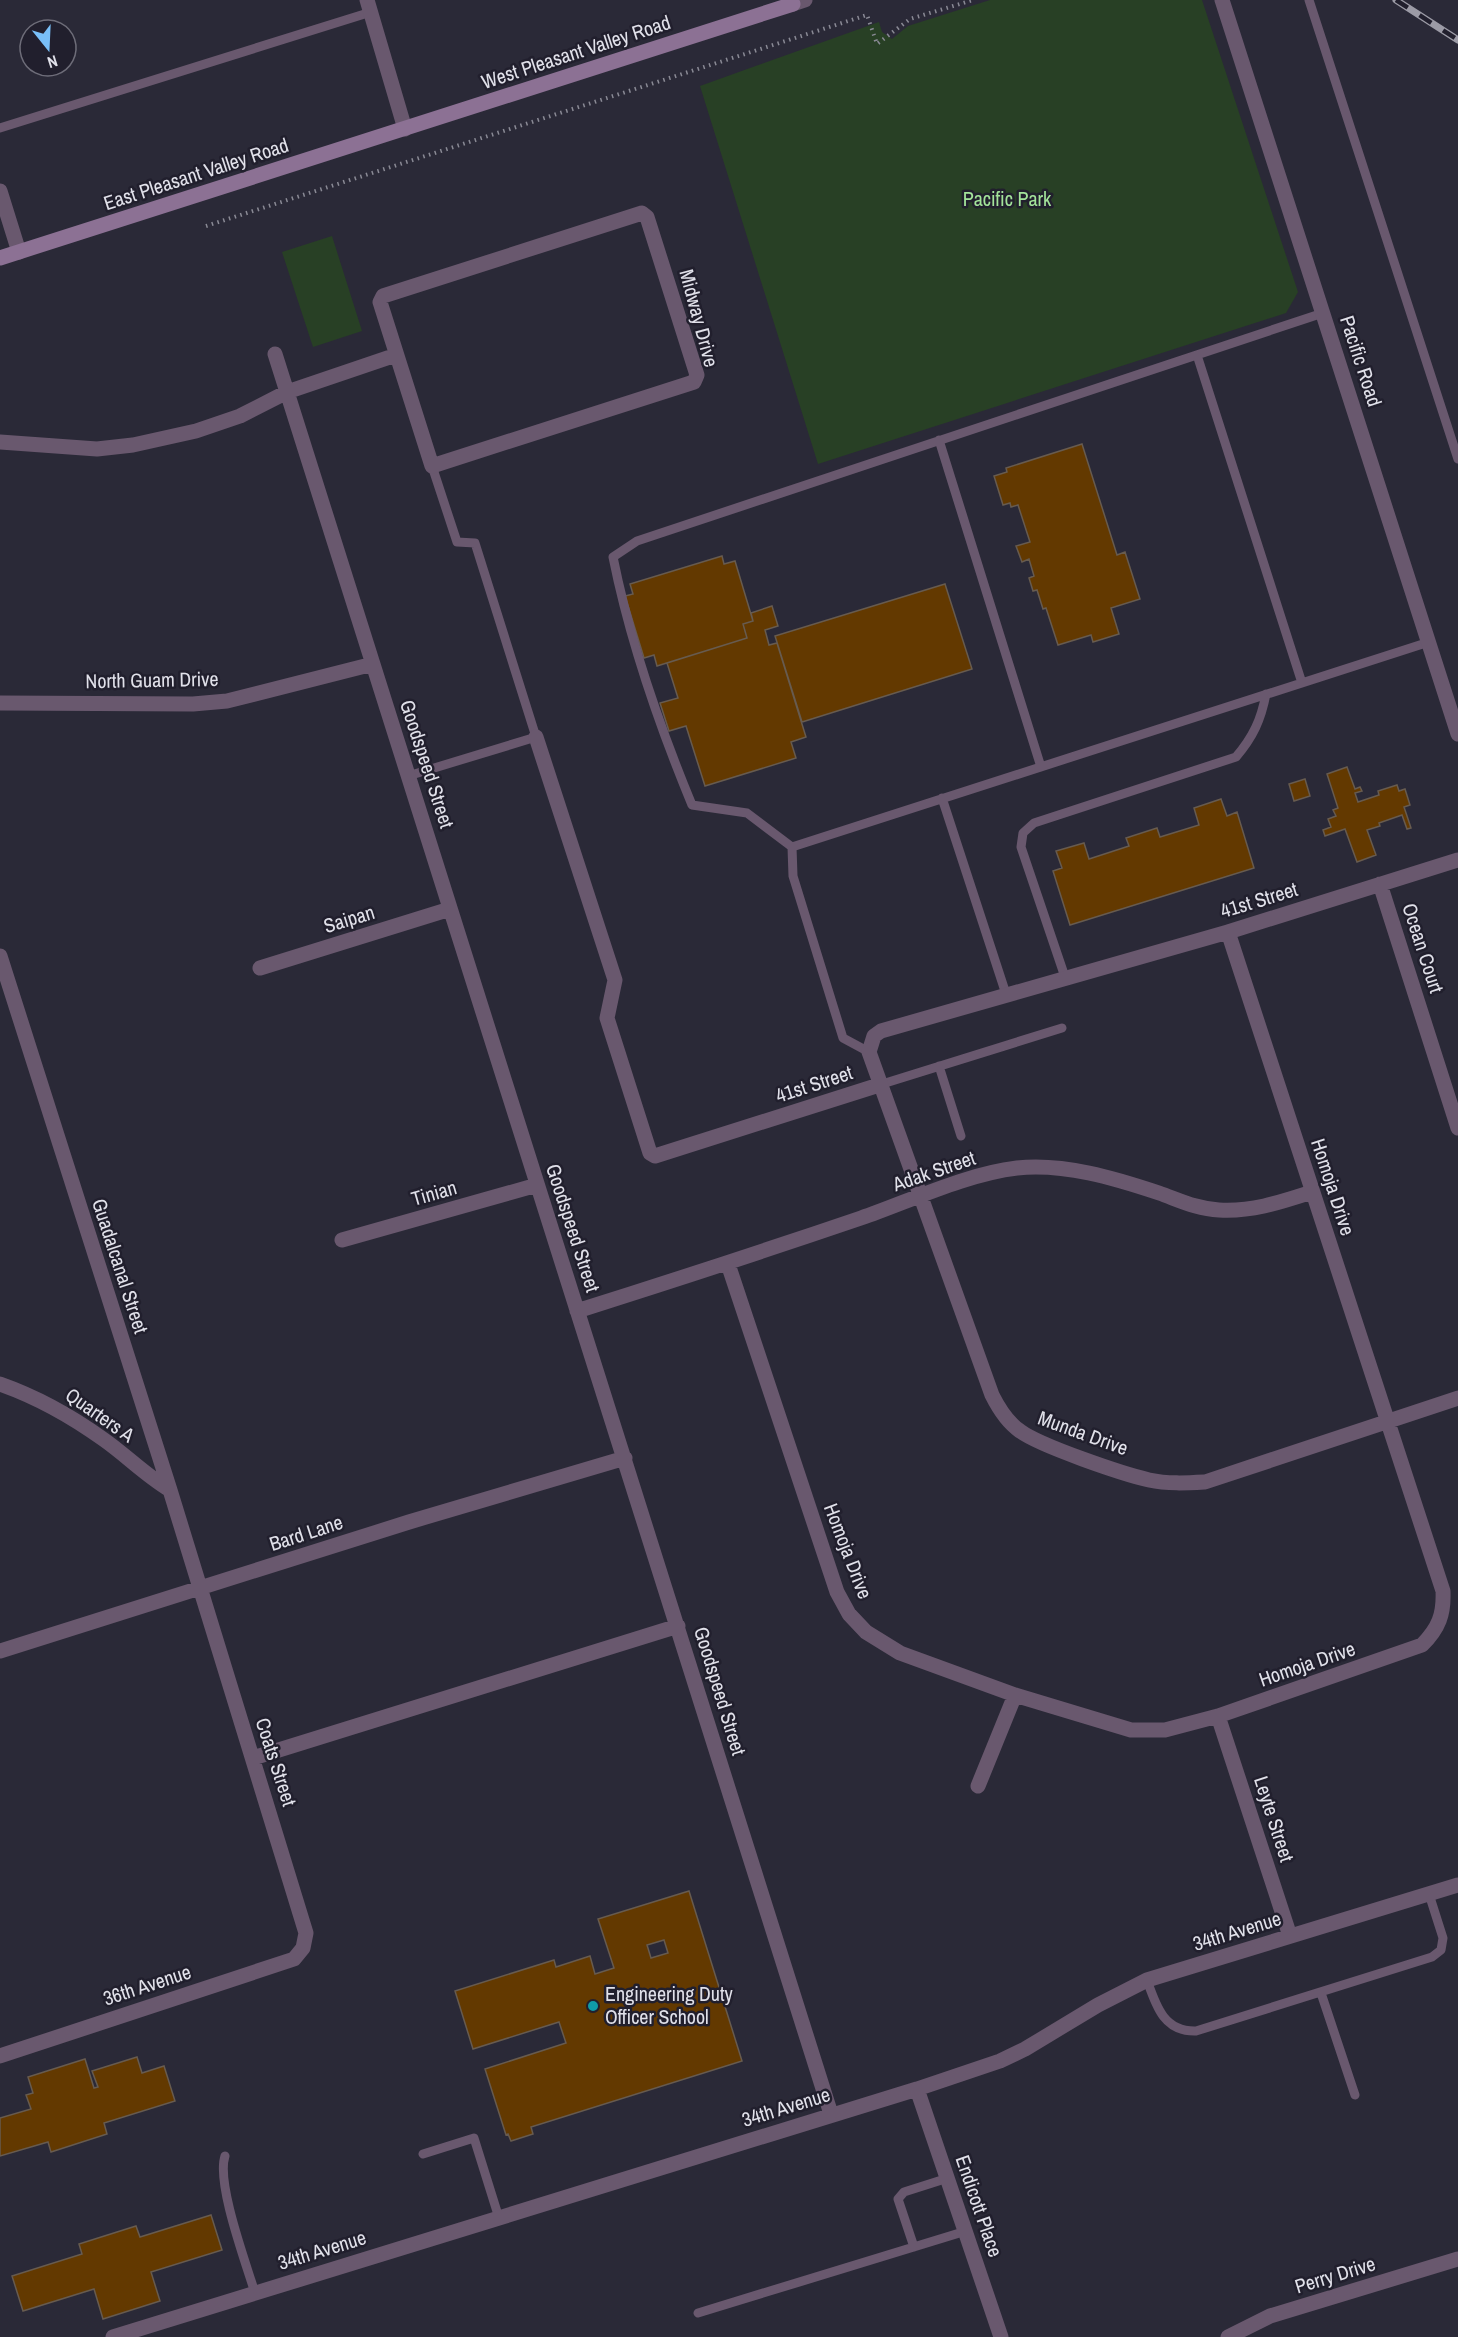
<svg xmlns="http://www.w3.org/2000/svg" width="1458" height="2337" viewBox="0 0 1458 2337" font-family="'Archivo Narrow',sans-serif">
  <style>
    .green { fill: #284025 }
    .building { fill: #633900; stroke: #675b4f; stroke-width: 1.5; fill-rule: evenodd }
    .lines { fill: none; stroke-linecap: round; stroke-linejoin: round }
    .path { stroke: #8a8a95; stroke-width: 4; stroke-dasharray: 1.5 4.5; stroke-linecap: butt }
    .lane { stroke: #69586e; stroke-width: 9 }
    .street { stroke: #69586e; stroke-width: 15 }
    .secondary { stroke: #8c7194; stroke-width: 15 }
    .rail-casing { stroke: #9c9ba6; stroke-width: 7 }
    .rail { stroke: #211f2d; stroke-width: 4.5; stroke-dasharray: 14; stroke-linecap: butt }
    .culture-dot { fill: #0f9aa8; stroke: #211f2d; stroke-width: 2 }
    .labels { text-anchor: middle; stroke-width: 5; stroke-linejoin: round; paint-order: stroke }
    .street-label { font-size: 20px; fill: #e1e1ea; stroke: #211f2d }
    .park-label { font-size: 20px; fill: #a3e39a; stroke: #211f2d }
    .poi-label { font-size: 20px; fill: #e1e1ea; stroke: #211f2d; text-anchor: start }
  </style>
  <rect width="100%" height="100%" fill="#2a2937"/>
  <path class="green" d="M990,0H1202L1298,292L1286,313L818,464L700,86L879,22L882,32L892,39L908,26Z
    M332,236L362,331L313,347L282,252Z"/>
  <path class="building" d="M1082,444L1117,555L1125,552L1140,599L1111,608L1119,634L1093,642L1091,635L1058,645L1046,608L1043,609L1037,590L1033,591L1029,578L1034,576L1029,559L1022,562L1016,546L1030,542L1018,505L1011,507L1010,503L1003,505L994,476L1007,472L1006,468Z
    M722,556L724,564L735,561L753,621L743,624L747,638L657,666L654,655L644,658L625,596L633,594L630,584Z
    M945,584L972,669L802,722L775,636Z
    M772,606L778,626L765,630L769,645L777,643L806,737L791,742L796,758L705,786L686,726L669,731L660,703L678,698L667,663L747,638L743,624L753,621L751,613Z
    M1347,767L1355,789L1360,787L1362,791L1355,793L1358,802L1379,795L1378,791L1397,785L1399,791L1405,789L1410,805L1404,807L1411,828L1407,829L1402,815L1379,823L1380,826L1367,830L1376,855L1357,862L1345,829L1325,836L1323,830L1331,827L1328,819L1336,816L1333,810L1338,808L1327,774Z
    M1305,779L1310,796L1294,801L1289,784Z
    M1221,799L1227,816L1237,812L1254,868L1070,925L1053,871L1062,868L1056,851L1084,843L1089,859L1129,846L1126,838L1157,828L1160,837L1199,825L1194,808Z
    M689,1891L742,2061L531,2127L533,2134L511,2141L508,2134L506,2135L485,2069L566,2043L559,2022L473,2049L455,1991L554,1960L556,1967L590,1956L595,1974L614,1968L598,1919ZM664,1940L668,1953L651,1958L647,1945Z
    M137,2057L142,2073L164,2066L175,2101L104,2123L107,2134L51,2152L48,2142L0,2156V2118L31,2109L26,2095L33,2093L28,2077L85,2059L94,2088L98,2087L92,2071Z
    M211,2215L222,2250L151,2272L160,2301L103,2319L94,2289L23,2311L12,2276L82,2254L79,2244L136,2226L140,2237Z"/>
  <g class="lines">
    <path class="path" d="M206,226L867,15L877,44L910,19L973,0"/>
    <path class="lane" d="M1309,0L1458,459
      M0,128L371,12
      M1197,355L1302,683
      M939,440L1041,767
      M408,776L536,737L475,543L457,542L432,466
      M942,798L1006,994
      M792,847L747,813L692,805C659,725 630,642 613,557L637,541L1323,313
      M1065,977L1021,847L1023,833L1034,823L1236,757C1253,737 1261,720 1266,694
      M869,1052L843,1038L793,876L792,847L1429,642
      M939,1066L961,1136
      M879,1085L1062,1028
      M1147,1980C1156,2006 1164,2032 1196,2031L1432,1957L1441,1950L1443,1938L1429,1894
      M1321,1993L1355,2095
      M423,2154L474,2138L499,2218
      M225,2156C216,2183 246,2263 255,2293
      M914,2247L898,2199L904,2192L948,2178
      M698,2313L966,2231"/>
    <path class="street" d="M367,0L405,129
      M792,0L793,4L805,0
      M1222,0L1458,734
      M0,191L19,252
      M642,213L647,217L697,375L694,382L432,466L380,302L383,296Z
      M275,354L831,2114
      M0,442L97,449L133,445L196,431L240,416L287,392L396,355
      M0,703L193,704L227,701L373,664
      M536,737L615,980L607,1018L650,1153L655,1156L879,1085
      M1458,860L1228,932L881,1031L874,1036L869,1052L992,1395C999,1409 1007,1422 1020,1431C1040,1446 1123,1474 1149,1480C1168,1484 1186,1483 1205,1482L1458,1398
      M1380,884L1458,1128
      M0,956L170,1490L306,1933L303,1948L294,1959L0,2056
      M260,968L450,909
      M342,1240L537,1185
      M728,1264L837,1592L849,1614L866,1632L900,1653L1015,1695L1131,1730H1165L1218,1716L1422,1645C1439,1628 1444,1614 1443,1591L1228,932
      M577,1311C672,1281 767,1250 861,1218C910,1201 966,1174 1017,1168C1064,1163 1114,1178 1159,1193C1179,1200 1197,1209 1219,1210C1252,1212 1281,1202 1312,1192
      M0,1384C37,1397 71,1416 103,1439C126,1455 145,1475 170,1490
      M0,1651L409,1522L625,1458
      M1218,1716L1290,1936
      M253,1758L678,1626
      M978,1786L1015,1695
      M917,2089L1001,2337
      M113,2337L917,2089L1000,2061L1025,2049L1098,2005L1147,1980L1458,1885
      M1228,2337L1270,2316L1458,2259"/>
    <path class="secondary" d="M0,258L793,4"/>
    <g class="rail-casing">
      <path id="rail" d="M1396,0L1458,40"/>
    </g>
    <use href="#rail" class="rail"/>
  </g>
  <circle class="culture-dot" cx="593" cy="2006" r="6"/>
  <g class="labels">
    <g class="street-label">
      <text transform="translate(576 52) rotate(-18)" y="7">West Pleasant Valley Road</text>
      <text transform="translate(196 174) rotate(-18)" y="7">East Pleasant Valley Road</text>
      <text transform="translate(699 318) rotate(75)" y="7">Midway Drive</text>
      <text transform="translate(1361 361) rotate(72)" y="7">Pacific Road</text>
      <text transform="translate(152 680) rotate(-1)" y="7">North Guam Drive</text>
      <text transform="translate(427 764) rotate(72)" y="7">Goodspeed Street</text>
      <text transform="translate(1259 900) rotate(-17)" y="7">41st Street</text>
      <text transform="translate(349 919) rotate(-17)" y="7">Saipan</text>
      <text transform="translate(1423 948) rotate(72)" y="7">Ocean Court</text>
      <text transform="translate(814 1084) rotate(-18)" y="7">41st Street</text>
      <text transform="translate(934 1171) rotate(-19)" y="7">Adak Street</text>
      <text transform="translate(1333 1187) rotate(72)" y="7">Homoja Drive</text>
      <text transform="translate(434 1193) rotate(-16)" y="7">Tinian</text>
      <text transform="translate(573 1228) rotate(72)" y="7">Goodspeed Street</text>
      <text transform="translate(120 1266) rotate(72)" y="7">Guadalcanal Street</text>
      <text transform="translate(100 1415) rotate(35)" y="7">Quarters A</text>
      <text transform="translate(1083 1433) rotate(20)" y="7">Munda Drive</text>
      <text transform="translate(306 1533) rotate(-18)" y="7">Bard Lane</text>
      <text transform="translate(848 1551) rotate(69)" y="7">Homoja Drive</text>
      <text transform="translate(1307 1664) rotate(-19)" y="7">Homoja Drive</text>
      <text transform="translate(720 1691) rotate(73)" y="7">Goodspeed Street</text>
      <text transform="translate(276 1762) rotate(72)" y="7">Coats Street</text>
      <text transform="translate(1274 1819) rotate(72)" y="7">Leyte Street</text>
      <text transform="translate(1237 1931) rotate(-17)" y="7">34th Avenue</text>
      <text transform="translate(147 1985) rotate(-18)" y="7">36th Avenue</text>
      <text transform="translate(786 2107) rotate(-17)" y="7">34th Avenue</text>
      <text transform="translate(979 2206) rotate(71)" y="7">Endicott Place</text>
      <text transform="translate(322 2250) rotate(-17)" y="7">34th Avenue</text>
      <text transform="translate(1335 2275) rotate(-17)" y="7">Perry Drive</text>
    </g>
    <g class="park-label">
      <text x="1007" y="206">Pacific Park</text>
    </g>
    <g class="poi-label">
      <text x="605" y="2001">Engineering Duty<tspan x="605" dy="23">Officer School</tspan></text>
    </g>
  </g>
  <g transform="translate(48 48) rotate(162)"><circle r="28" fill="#211f2d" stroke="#6e6d79" stroke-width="1.5"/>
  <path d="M0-4.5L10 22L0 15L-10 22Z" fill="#79bff8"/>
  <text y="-9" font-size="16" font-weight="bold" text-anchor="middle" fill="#e1e1ea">N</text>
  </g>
</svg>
